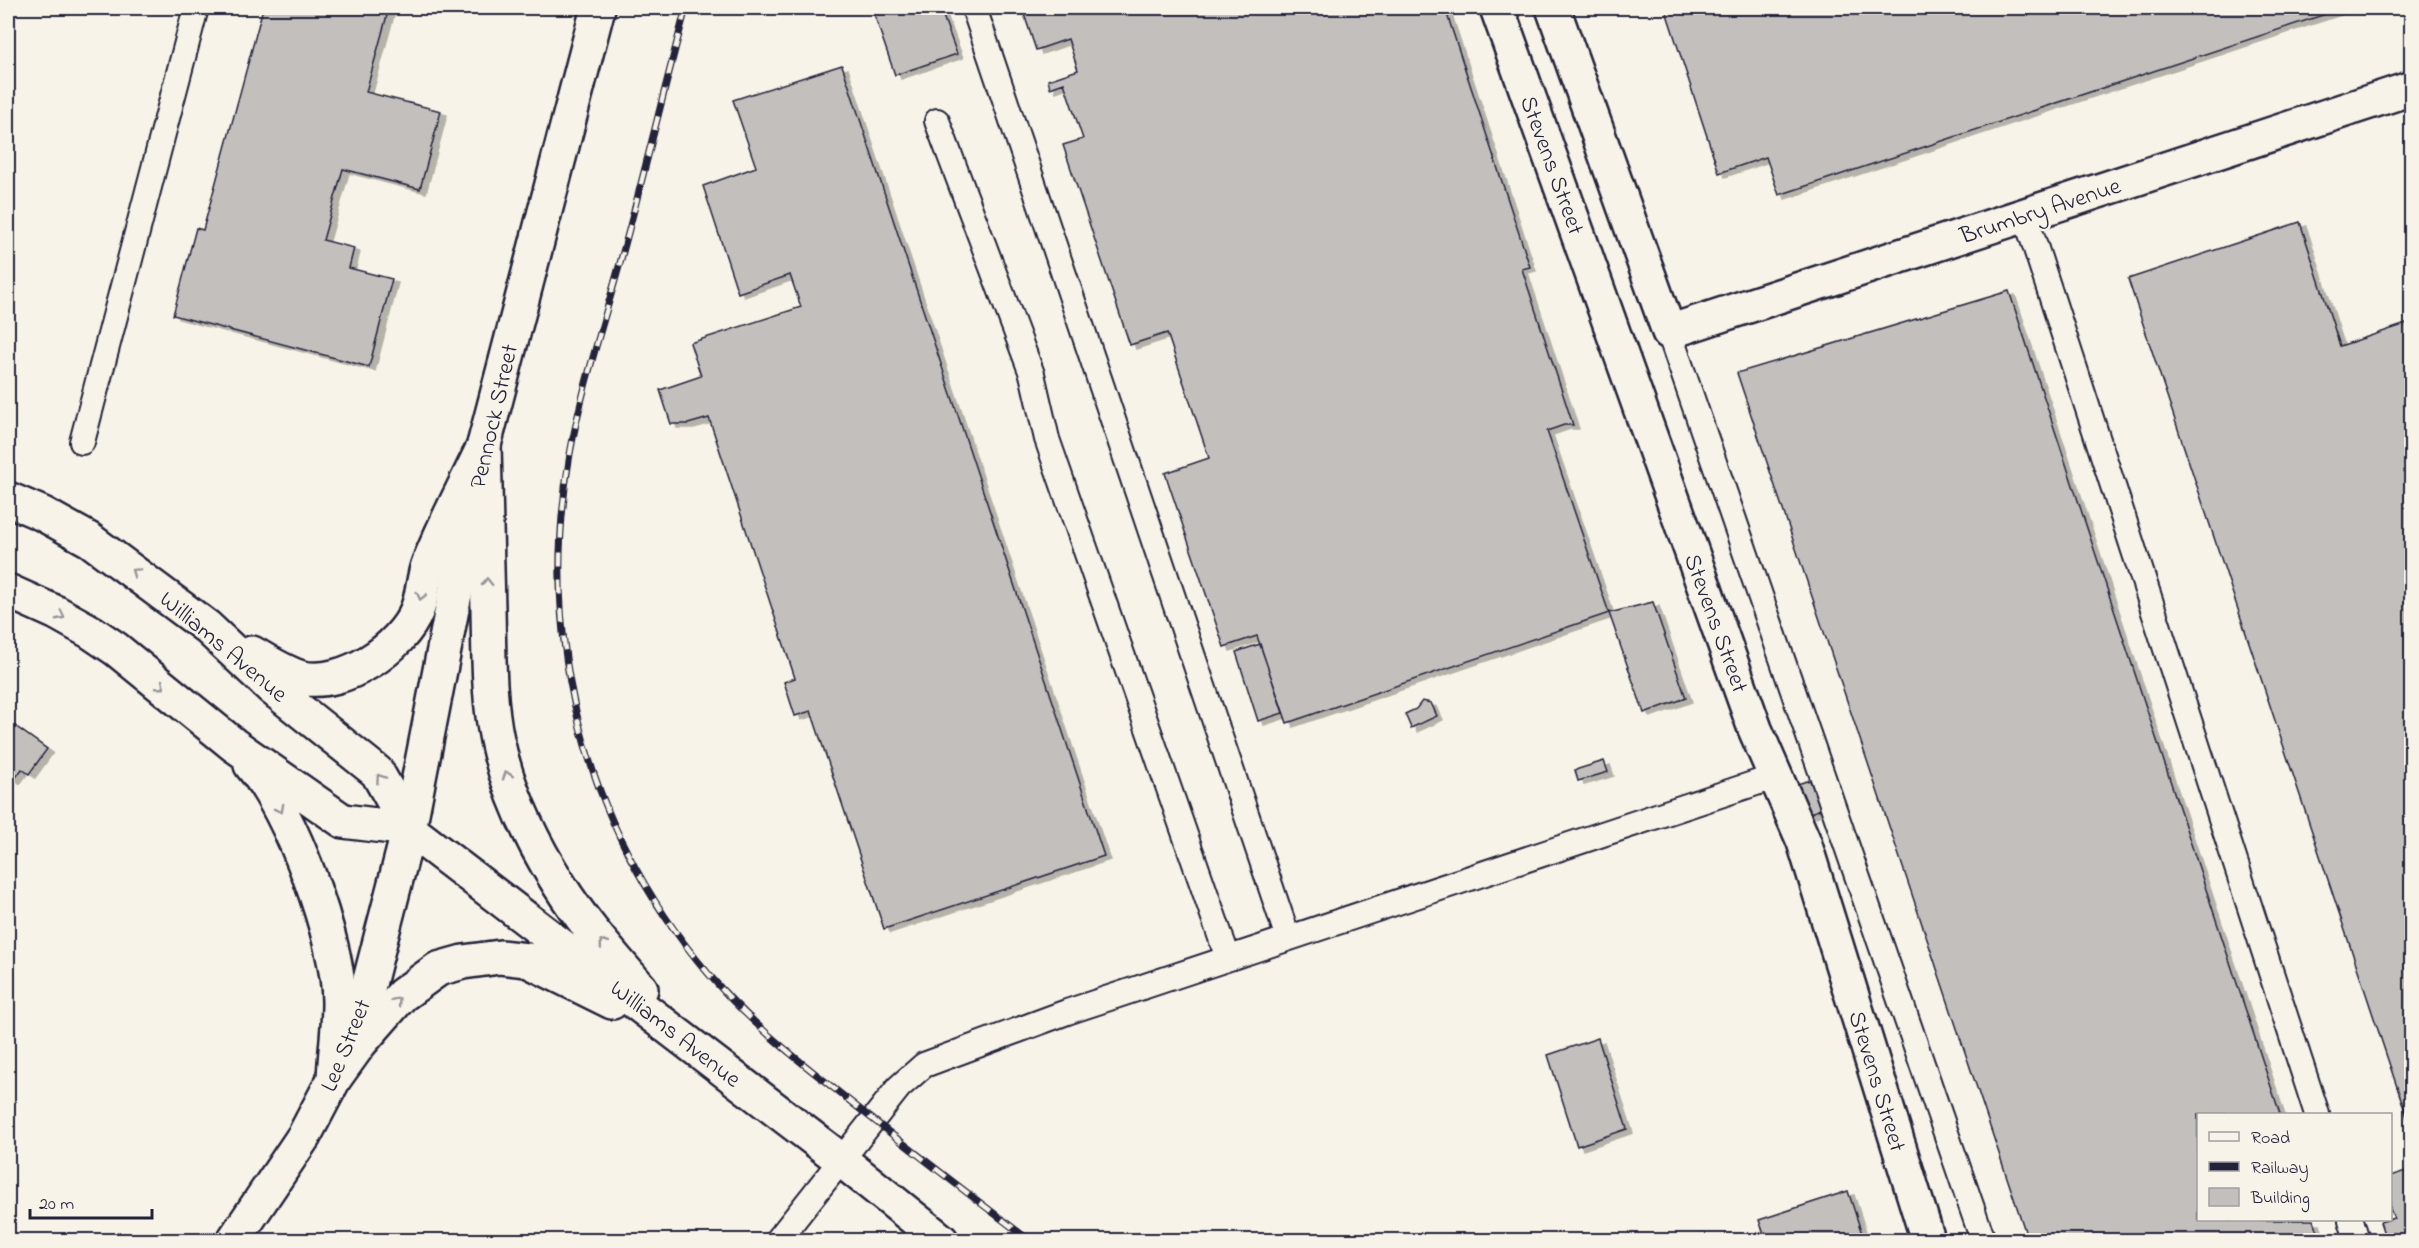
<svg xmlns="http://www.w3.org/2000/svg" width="2419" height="1248" viewBox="0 0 2419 1248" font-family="'Indie Flower',sans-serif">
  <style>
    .building { fill: #c2bfbd; stroke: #22223b; stroke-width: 1.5; filter: url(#shadow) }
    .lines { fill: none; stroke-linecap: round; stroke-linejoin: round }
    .lane-casing { stroke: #22223b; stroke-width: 28 }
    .street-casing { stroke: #22223b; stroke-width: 38 }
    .secondary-casing { stroke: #22223b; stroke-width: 38 }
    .lane { stroke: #f7f3e8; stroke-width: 24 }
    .street { stroke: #f7f3e8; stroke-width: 33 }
    .secondary { stroke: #f7f3e8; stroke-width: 33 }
    .rail-casing { stroke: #22223b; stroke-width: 7 }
    .rail { stroke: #f7f3e8; stroke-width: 4.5; stroke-dasharray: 14; stroke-linecap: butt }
    .oneway { stroke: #97959a }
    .labels { text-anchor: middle; stroke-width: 5; stroke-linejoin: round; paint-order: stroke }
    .street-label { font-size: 24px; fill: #22223b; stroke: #f7f3e8 }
  </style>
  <defs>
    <filter id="shadow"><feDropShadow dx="6" dy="4" stdDeviation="0" flood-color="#0004"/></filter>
  </defs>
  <rect width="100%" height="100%" fill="#f7f3e8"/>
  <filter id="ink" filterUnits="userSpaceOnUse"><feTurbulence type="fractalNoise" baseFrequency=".0167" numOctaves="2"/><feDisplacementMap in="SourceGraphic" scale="12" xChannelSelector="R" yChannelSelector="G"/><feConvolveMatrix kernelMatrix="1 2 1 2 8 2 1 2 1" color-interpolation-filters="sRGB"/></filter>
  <g filter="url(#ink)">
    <path class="building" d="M263,8H389L366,92L441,111L420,189L343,169L323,240L354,248L349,268L392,279L369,367L173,315L196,228L203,230Z
      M872,8H940L957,54L895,75Z
      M1022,8H1445L1530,267L1522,269L1573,425H1564L1547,431L1609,613L1287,723L1257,636L1224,647L1165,473L1209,458L1167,333L1130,345L1063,145L1083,139L1064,83L1050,88L1048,80L1078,70L1068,39L1036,50Z
      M1665,8H2344L1779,195L1766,157L1719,173Z
      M842,65L1104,856L884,929L811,711L795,716L784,682L795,678L709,418L688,424H671L660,390L701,376L690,343L801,307L790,275L738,293L703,186L756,167L733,100Z
      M2300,222L2340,346L2412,322V1132L2128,279Z
      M2009,291L2280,1114H2198V1220H2314L2321,1240H2028L1737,373Z
      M1653,602L1686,698L1644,713L1609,613Z
      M1260,644L1283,713L1258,721L1236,652Z
      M1422,701L1431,703L1437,716L1411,728L1405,714L1416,709Z
      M8,721L47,749L29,774L22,769L14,780L8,775Z
      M1604,761L1608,772L1578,781L1575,770Z
      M1810,780L1821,809L1799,817L1788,787Z
      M1598,1038L1627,1129L1577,1146L1548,1055Z
      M2412,1169V1240H2386L2380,1222L2394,1218L2390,1209V1176Z
      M1848,1191L1864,1240H1766L1759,1220Z"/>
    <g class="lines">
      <g class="lane-casing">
        <path id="lane" d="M974,8L1288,938
          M937,121L1032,374L1047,439L1228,958
          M2025,215L2317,1114
          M1669,332L1983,1240
          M82,442L196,8
          M2351,1220L2357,1240
          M778,1240L899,1087L924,1065L1067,1012L1777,776"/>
      </g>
      <g class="street-casing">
        <path id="street" d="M1497,8L1755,729L1804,842L1928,1240
          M1553,8L1669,332L2412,88
          M234,1240L304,1136L334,1079L362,1011L409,829L484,445L598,8"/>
      </g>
      <g class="secondary-casing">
        <path id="secondary" d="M484,445C485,500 487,554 488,609C489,652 488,697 497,740C508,791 532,842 560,886C583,923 613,956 641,989
          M8,499L43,514L90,540L207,627L272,688L377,772L409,829L840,1159L941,1240
          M8,591L57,613L91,632L116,649L234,745L343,821L409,829
          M252,653C268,662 284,673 302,678C344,687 402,648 417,610C423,596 423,579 428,565C443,527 463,490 481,452
          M251,765C291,811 339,941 339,1002C339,1028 335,1054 334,1079
          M334,1079L360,1043L402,995L438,969L463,962L500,957L527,960L612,1002"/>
      </g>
      <use href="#lane" class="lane"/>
      <use href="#street" class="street"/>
      <use href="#secondary" class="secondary"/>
      <g class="rail-casing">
        <path id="rail" d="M686,8C664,89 645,171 623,252C605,319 582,386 570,454C535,655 592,852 732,1000C766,1035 803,1064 841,1094C903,1144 966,1192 1029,1240"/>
      </g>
      <use href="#rail" class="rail"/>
    </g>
    <defs><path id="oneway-chevron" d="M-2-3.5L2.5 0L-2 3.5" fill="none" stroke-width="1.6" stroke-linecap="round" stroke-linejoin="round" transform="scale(1.5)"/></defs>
    <g class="oneway">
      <use href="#oneway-chevron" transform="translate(135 572) rotate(-145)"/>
      <use href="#oneway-chevron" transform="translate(487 582) rotate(-91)"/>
      <use href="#oneway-chevron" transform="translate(421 596) rotate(103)"/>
      <use href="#oneway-chevron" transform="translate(61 616) rotate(28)"/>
      <use href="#oneway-chevron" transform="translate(161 686) rotate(39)"/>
      <use href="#oneway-chevron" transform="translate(507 775) rotate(-108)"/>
      <use href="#oneway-chevron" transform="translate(380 778) rotate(-124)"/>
      <use href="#oneway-chevron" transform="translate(280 809) rotate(62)"/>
      <use href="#oneway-chevron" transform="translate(603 943) rotate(-130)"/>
      <use href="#oneway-chevron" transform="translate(397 1001) rotate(-49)"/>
    </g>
  </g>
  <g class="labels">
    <g class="street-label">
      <text transform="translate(1553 165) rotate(70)" y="8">Stevens Street</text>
      <text transform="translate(2040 210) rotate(-18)" y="8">Brumbry Avenue</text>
      <text transform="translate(493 416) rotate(-77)" y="8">Pennock Street</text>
      <text transform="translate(1717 623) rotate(70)" y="8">Stevens Street</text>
      <text transform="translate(224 646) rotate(40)" y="8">Williams Avenue</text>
      <text transform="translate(676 1033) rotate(38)" y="8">Williams Avenue</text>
      <text transform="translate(345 1045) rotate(-68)" y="8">Lee Street</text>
      <text transform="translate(1878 1081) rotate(73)" y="8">Stevens Street</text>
    </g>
  </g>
  <rect width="2419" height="1248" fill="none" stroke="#f7f3e8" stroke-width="30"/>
  <rect x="15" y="15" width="2389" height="1218" fill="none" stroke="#22223b" stroke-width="2" filter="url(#ink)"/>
  <rect x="2197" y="1113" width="195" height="108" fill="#f7f3e8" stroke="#a29fa3" stroke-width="1.5"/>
  <rect x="2209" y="1132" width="30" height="9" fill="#f7f3e8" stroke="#a29fa3" stroke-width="1.5"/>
  <text x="2251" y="1143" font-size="18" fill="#22223b">Road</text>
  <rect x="2209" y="1162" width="30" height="9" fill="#22223b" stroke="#a29fa3" stroke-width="1.5"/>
  <text x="2251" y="1173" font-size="18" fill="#22223b">Railway</text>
  <rect x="2209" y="1188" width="30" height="18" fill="#c2bfbd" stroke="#a29fa3" stroke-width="1.5"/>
  <text x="2251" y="1203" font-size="18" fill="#22223b">Building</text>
  <path d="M30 1209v9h122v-9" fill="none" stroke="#22223b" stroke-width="3"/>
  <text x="39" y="1209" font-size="18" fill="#22223b" stroke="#f7f3e8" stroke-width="4.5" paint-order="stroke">20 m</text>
</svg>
